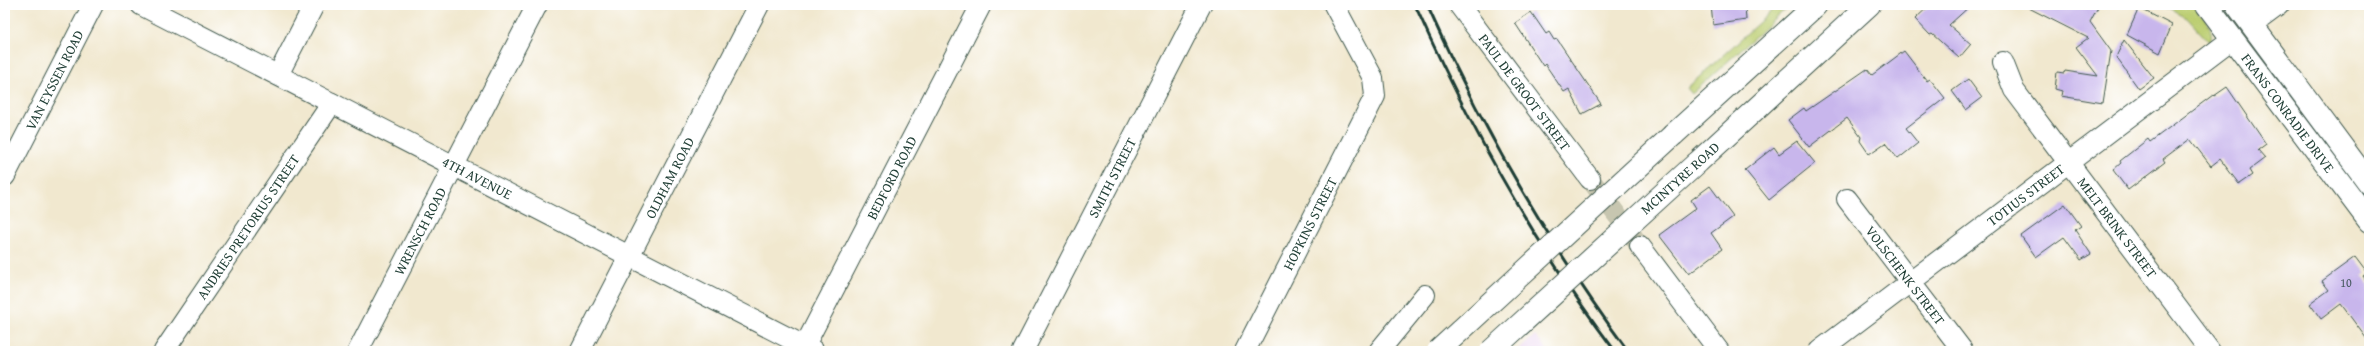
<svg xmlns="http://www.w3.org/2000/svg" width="2374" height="356" viewBox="0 0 2374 356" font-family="'Gentium Book Plus',serif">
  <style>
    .built { fill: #e9d2ed }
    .green { fill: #bbcd70; stroke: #6d8552 }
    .building { fill: #c8b6ec }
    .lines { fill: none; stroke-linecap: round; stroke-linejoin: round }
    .minor-tunnel { stroke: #c7c6b0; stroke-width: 20; stroke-dasharray: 20 10; stroke-linecap: butt }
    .minor-casing { stroke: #3e574b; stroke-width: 22 }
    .secondary-casing { stroke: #3e574b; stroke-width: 24 }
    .minor { stroke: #fff; stroke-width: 20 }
    .secondary { stroke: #fff; stroke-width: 22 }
    .rail { stroke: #1f3d34; stroke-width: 3 }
    .secondary-bridge-casing { stroke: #3e574b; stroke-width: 24; stroke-linecap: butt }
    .secondary-bridge { stroke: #fff; stroke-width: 22 }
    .labels { text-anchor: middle; stroke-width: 4; stroke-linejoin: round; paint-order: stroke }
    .number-label { font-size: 12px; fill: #495b62 }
    .street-label { font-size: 14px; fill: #1f3d34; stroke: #fff }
  </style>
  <rect width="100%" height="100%" fill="#fff"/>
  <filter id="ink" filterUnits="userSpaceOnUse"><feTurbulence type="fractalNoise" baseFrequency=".025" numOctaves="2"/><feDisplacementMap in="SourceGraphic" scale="8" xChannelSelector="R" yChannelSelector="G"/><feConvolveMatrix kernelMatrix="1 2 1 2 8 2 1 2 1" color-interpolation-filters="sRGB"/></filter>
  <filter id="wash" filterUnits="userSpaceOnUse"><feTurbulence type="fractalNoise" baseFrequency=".012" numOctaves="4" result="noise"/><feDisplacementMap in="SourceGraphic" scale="16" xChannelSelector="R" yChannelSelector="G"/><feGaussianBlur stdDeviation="0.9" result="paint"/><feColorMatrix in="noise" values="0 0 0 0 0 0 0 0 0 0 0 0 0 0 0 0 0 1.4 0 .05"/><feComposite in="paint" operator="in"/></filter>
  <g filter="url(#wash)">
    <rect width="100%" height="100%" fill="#f1e8cf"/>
    <path class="built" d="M1535,335L1548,351H1518Z"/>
    <path class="green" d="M1778,5H1790L1692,94L1687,88Z
      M2162,5H2194C2202,16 2216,28 2210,43L2187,18Z"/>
    <g id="blocks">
      <path class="building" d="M1711,5H1745L1746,20L1713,25Z
        M1930,5H1971L1949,25L1971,44L1959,58L1932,34L1930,35L1915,19Z
        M2023,5H2099L2090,22L2111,51L2103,103L2061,96L2062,91L2055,89L2057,72L2064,73L2065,71L2098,76L2076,47L2088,38Z
        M2139,8L2172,25L2160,53L2127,35Z
        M1531,12L1546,34L1549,32L1554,40L1557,39L1601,104L1582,114L1569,89L1564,92L1545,64L1543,66L1515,23Z
        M2124,40L2154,78L2139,89L2116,57Z
        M1904,51L1927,81L1930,79L1945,98L1906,128L1918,143L1898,159L1885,143L1869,154L1860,141L1861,137L1847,118L1809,147L1788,120L1804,108L1806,111L1867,69L1872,75Z
        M1968,79L1982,98L1966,110L1952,91Z
        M2227,87L2266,144L2258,150L2265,158L2249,170L2252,175L2239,184L2220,159L2211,166L2190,139L2163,159L2165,162L2128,190L2113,170L2121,163L2120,161L2148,139L2150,142L2213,95L2214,96Z
        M1797,141L1815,163L1769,200L1745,170L1774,147L1779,154Z
        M1710,186L1733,217L1711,233L1722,249L1689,274L1659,235L1696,208L1691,200Z
        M2065,204L2081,226L2075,230L2091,254L2081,260L2064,237L2036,257L2021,236Z
        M2355,257L2367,273L2363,276L2369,284V342L2341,304L2321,319L2310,304L2329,290L2322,281Z"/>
    </g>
  </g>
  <g filter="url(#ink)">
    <use href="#blocks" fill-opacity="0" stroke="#3e574b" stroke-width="1"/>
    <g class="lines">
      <path class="minor-tunnel" d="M1590,179L1640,246"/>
      <g class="minor-casing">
        <g id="minor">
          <path id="s1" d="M141,5L814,351"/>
          <path id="s2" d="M1459,5L1590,179"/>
          <path d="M2252,25L2279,5"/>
          <path id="s3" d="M2003,62L2014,90L2210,351"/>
          <path d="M278,75L314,5"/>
          <path id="s4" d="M5,176L93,5"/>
          <path id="s5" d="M1847,199L1963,351"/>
          <path d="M1640,246L1719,351"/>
          <path id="s6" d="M164,351L332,103"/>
          <path id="s7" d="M358,351L537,5"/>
          <path id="s8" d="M580,351L759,5"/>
          <path id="s9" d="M802,351L981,5"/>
          <path id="s10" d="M1023,351L1201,5"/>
          <path id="s11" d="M1245,351L1375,96L1373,78L1334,5"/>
          <path d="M1379,351L1425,295"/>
          <path id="s12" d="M1819,351L2232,39"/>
        </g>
      </g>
      <g class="secondary-casing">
        <g id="secondary">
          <path id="s13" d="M2207,5L2369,221"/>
          <path d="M2237,5L2369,183"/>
          <path d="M1673,135L1816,5"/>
          <path d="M1697,163L1869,5"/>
        </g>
      </g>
      <use href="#minor" class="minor"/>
      <use href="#secondary" class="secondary"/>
      <path class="rail" d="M1415,5C1469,126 1535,245 1615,351
        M1427,5C1481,127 1549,244 1628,351"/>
      <g class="secondary-bridge-casing">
        <path id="secondary-bridge" d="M1438,351L1673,135
          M1491,351L1697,163"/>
      </g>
      <use href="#secondary-bridge" class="secondary-bridge"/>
    </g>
  </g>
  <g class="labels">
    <g class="number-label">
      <text x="2346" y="287">10</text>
    </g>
    <g class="street-label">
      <text dy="5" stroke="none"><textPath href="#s4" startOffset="108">VAN EYSSEN ROAD</textPath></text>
      <text dy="5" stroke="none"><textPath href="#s2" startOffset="109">PAUL DE GROOT STREET</textPath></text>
      <text dy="5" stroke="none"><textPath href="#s13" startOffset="135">FRANS CONRADIE DRIVE</textPath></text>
      <text dy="5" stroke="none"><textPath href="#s1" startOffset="378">4TH AVENUE</textPath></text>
      <text dy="5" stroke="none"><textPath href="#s8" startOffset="195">OLDHAM ROAD</textPath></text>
      <text dy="5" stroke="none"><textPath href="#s9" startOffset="195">BEDFORD ROAD</textPath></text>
      <text dy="5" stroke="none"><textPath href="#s10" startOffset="195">SMITH STREET</textPath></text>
      <text transform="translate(1680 178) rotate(-42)" y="5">MCINTYRE ROAD</text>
      <text dy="5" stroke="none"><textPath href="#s12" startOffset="259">TOTIUS STREET</textPath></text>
      <text dy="5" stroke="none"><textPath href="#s11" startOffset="143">HOPKINS STREET</textPath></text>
      <text dy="5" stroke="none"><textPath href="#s6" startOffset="150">ANDRIES PRETORIUS STREET</textPath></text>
      <text dy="5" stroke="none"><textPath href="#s3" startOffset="202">MELT BRINK STREET</textPath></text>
      <text dy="5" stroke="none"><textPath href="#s7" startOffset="135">WRENSCH ROAD</textPath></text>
      <text dy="5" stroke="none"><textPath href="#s5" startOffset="96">VOLSCHENK STREET</textPath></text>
    </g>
  </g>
  <rect width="2374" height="356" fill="none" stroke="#fff" stroke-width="20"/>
</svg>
